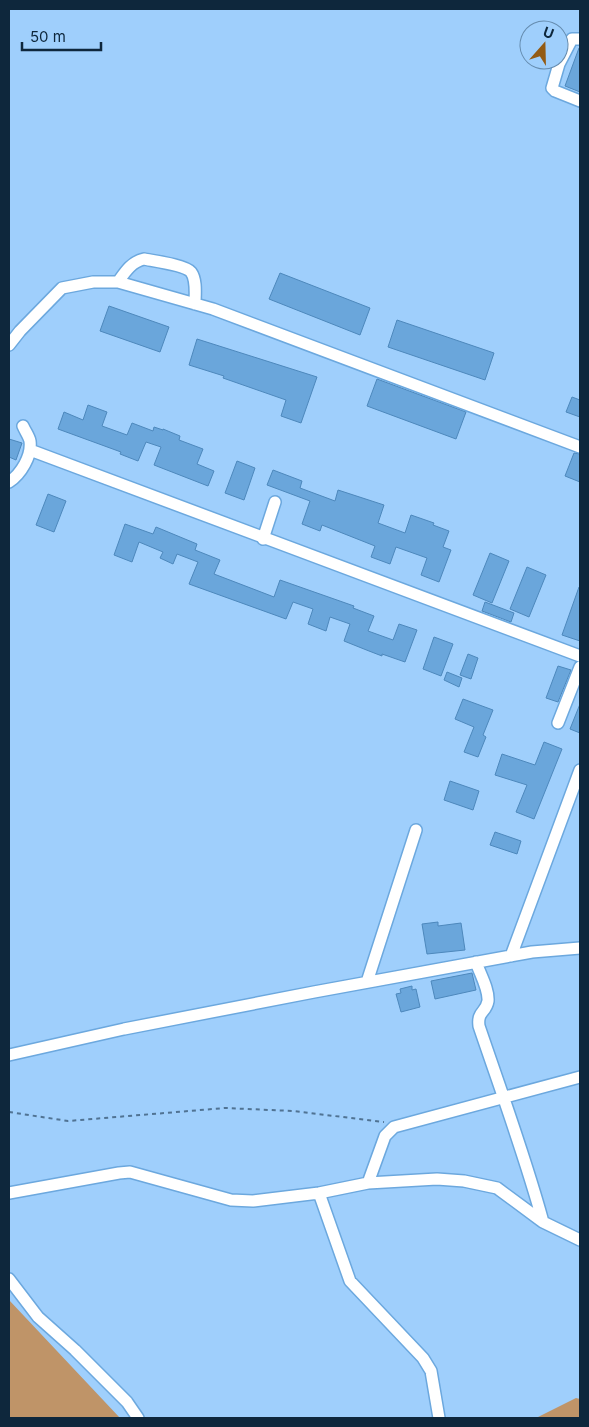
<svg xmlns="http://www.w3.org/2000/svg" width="589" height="1427" viewBox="0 0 589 1427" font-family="Inter,sans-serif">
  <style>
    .green { fill: #bf9468 }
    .building { fill: #6aa6db; stroke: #4d88bc }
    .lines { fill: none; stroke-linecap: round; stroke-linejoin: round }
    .minor-casing { stroke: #6ca8de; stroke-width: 14 }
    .path { stroke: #507393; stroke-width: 2; stroke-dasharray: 4 4; stroke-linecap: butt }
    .minor { stroke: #fff; stroke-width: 11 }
  </style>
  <rect width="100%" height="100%" fill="#9fcffc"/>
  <path class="green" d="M9,1300L120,1418H9Z
    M576,1398L580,1399V1418H536Z"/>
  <path class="building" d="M579,48H580V92L565,86Z
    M280,273L370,308L360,335L269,299Z
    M109,306L169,327L160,352L100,331Z
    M397,320L494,353L485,380L388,347Z
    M197,339L317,377L301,423L281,416L286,400L223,378L224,376L189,365Z
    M377,379L466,412L456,439L367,406Z
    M572,397L580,400V417L566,412Z
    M88,405L107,412L102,426L127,435L132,423L153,431L154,427L163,430V429L180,436L179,440L203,449L197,464L214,471L208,486L154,465L161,447L146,442L138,461L120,454L121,452L58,429L64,412L83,420Z
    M9,439L22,443L16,460L9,457Z
    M574,453L580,454V482L565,476Z
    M237,461L255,468L244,500L225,493Z
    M273,470L302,481L300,488L335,501L338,490L384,505L378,523L405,533L411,515L434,523L433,525L449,531L443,547L451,550L439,582L421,575L427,558L396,547L390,564L371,557L375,546L322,525L320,531L302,524L310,501L267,485Z
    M48,494L66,501L54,532L36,525Z
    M125,524L153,534L156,527L197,544L195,550L220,560L214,574L274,597L280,580L354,606L353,608L374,616L368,631L393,640L399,624L417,630L405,662L382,654V656L369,651L344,641L350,624L330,617L326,631L308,624L313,609L293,602L286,619L189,584L198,562L177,554L173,564L160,558L163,552L139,542L132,562L114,555Z
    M490,553L509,561L492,603L473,595Z
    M527,567L546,575L529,617L510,609Z
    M579,587H580V641L562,635Z
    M485,602L514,613L511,622L482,611Z
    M434,637L453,644L441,676L423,669Z
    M468,654L478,658L471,679L460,675Z
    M558,666L571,670L558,702L546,698Z
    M447,672L462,678L459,687L444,680Z
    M463,699L493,710L483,735L486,737L478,757L464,752L474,727L455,719Z
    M580,704V733L570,729Z
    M544,742L562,749L534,819L516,812L527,785L495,775L502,754L535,765Z
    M450,781L479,791L473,810L444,800Z
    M495,832L521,841L517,854L490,845Z
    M438,922V926L461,923L465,950L427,954L422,924Z
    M472,973L476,990L435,999L431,981Z
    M412,986V990L416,989L420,1007L401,1012L396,994L401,993L400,989Z"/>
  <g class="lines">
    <g class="minor-casing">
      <path id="minor" d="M580,39H572L559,64L552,88L555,91L580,101
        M118,282C125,272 131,262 144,259C154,261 185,265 191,272C197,280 195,295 195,304
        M9,345L20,331L62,288L93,282H118L213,309L580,447
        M30,450L580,656
        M9,482C21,474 32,456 30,441C29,436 25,431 23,426
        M263,539L275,502
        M558,723L580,667
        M511,956L580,770
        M476,962C480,974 489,989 488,1001C486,1013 477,1011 479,1026C501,1091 525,1156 543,1222
        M367,982L416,830
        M9,1055L124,1029L314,992L532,952L580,948
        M368,1183L385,1136L394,1127L580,1077
        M9,1193L119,1173L130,1172L231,1200L253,1201L319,1193L368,1183L437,1179L464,1181L497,1188L543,1222L580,1240
        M319,1193L350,1281L423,1358L431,1371L439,1418
        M9,1279L38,1317L75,1350L127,1402L138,1418"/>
    </g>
    <path class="path" d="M9,1112L68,1121L225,1108L293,1111L384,1122"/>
    <use href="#minor" class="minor"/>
  </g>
  <rect width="589" height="1427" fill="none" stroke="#0e273c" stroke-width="20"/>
  <g transform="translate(544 45) rotate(20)"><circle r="24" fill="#9fcffc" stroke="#658caf"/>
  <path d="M0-4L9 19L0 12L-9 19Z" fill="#935b14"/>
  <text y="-8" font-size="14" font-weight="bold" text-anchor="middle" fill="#0e273c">U</text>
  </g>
  <path d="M22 42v8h79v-8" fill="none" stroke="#0e273c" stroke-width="2.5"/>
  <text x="30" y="42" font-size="15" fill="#0e273c" stroke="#9fcffc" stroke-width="4" paint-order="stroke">50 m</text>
</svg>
